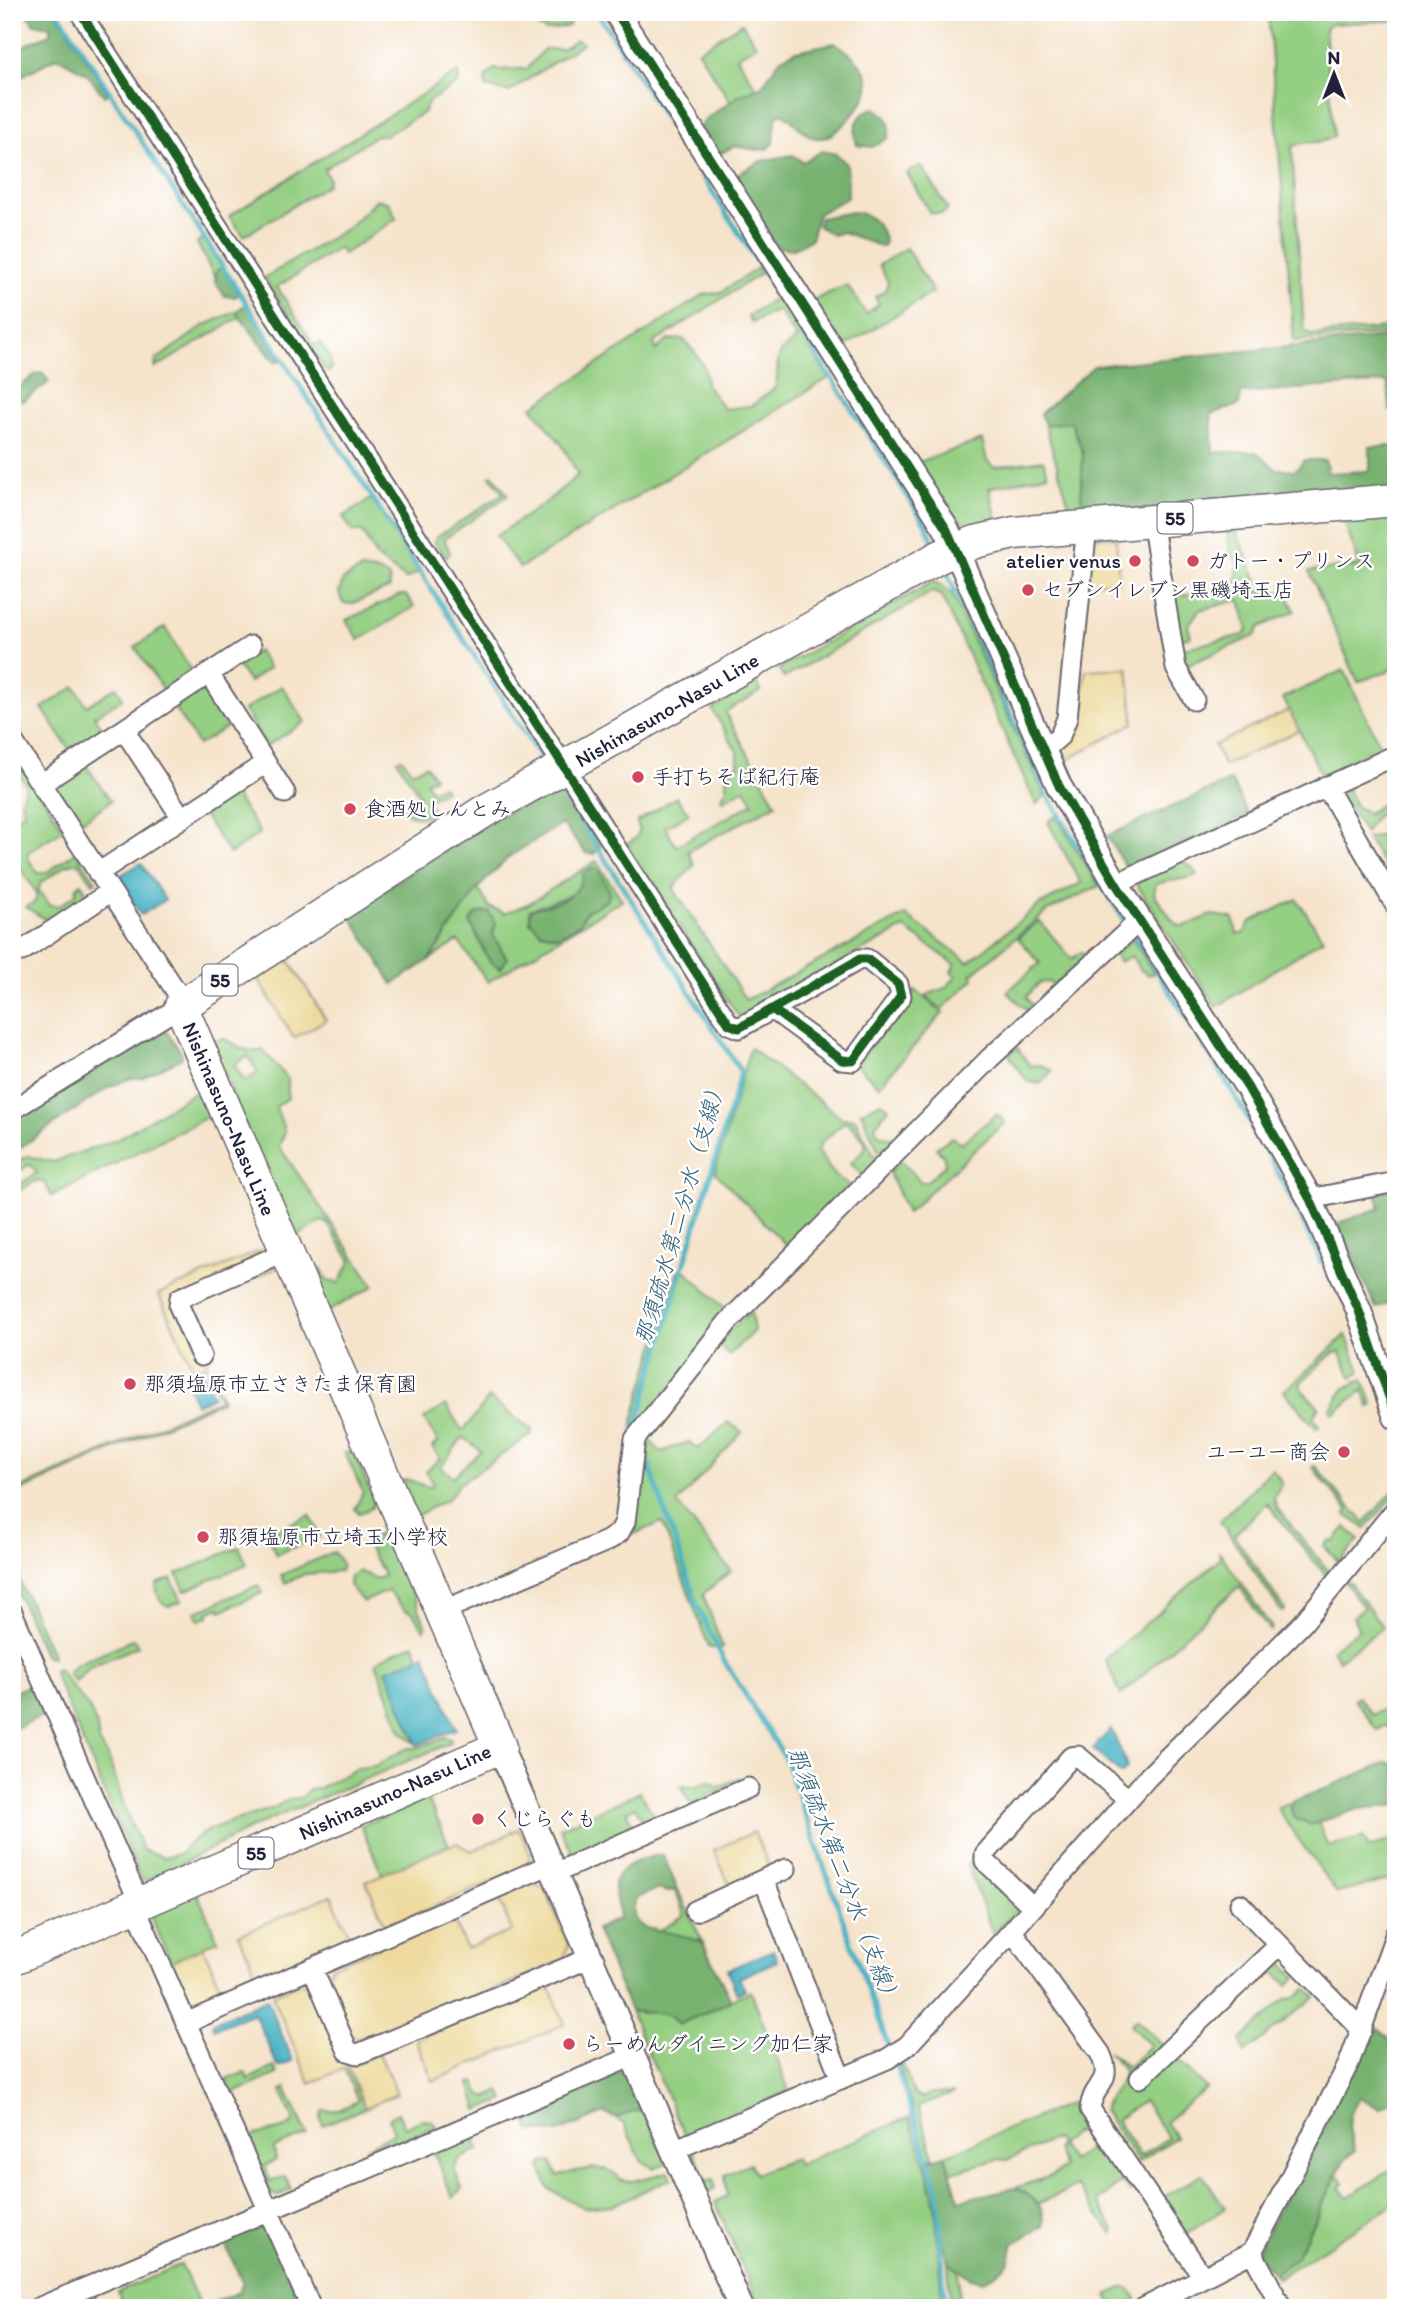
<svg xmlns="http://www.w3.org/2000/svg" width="1408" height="2320" viewBox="0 0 1408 2320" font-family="Itim,'Klee One',sans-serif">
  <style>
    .green { fill: #95cf83; stroke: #5c785f; stroke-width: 2; fill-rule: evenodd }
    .forest { fill: #78b271; stroke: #4d6a56; stroke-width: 2 }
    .sand { fill: #eeda9e; stroke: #887e6c; stroke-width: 2 }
    .water { fill: #45b1c3; stroke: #346a7f; stroke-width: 2 }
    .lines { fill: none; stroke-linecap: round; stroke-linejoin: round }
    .stream { stroke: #45b1c3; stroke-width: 5 }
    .minor-casing { stroke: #6c666d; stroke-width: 23 }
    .tertiary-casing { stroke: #6c666d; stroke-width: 28 }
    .primary-casing { stroke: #6c666d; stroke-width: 35 }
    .minor { stroke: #fff; stroke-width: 19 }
    .tertiary { stroke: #fff; stroke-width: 24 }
    .primary { stroke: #fff; stroke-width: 32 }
    .cycleway-casing { stroke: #fff; stroke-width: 13 }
    .cycleway { stroke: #1b5e20; stroke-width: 9 }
    .poi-dot { fill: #d1495b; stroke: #fff; stroke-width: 2.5 }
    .labels { text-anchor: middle; stroke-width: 5; stroke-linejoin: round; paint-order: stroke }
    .shield { fill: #fff; stroke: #646476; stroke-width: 2 }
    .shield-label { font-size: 19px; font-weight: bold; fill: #22223b }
    .poi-label { font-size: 21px; fill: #22223b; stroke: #fff; text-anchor: start }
    .street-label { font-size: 21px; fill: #22223b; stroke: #fff }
    .water-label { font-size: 23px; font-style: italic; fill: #326278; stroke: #fff }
  </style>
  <rect width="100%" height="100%" fill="#fff"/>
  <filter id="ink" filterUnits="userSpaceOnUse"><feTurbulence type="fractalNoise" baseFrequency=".0143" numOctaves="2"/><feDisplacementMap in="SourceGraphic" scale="14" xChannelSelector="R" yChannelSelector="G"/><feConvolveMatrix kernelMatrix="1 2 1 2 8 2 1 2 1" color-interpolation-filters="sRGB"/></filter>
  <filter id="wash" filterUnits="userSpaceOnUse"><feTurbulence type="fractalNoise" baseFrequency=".00686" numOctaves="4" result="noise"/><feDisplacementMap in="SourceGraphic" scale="28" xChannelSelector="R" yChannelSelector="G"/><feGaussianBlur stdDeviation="1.57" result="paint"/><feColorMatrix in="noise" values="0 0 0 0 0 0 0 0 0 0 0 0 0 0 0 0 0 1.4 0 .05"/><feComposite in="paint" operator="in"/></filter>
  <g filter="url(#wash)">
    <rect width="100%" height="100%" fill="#f5e3ca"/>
    <path class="green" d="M552,12H573L569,26L546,31L534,24Z
      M1268,12H1396V20L1331,24L1325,29L1334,136C1321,146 1305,139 1292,147L1304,330L1311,335L1396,327V333L1294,341Z
      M742,23L756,45L737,57L759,92L734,107L698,51Z
      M577,40L583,43L509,92L486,87L485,78L494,69C507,71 515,68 527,69L544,49H562Z
      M458,72L459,83L429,101L424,112L386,135H377L324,169L329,179L327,185L244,236L229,216Z
      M921,165L948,209L942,214L930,213L907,173Z
      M377,199L389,203L396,219L347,252L343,254L339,248L277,287L314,345L320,343L330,357L331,370L327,372L264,278L349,227Z
      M203,239L223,268L217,270L215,278L197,243Z
      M906,248L933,292L840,349L811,301L847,285L866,314L879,304L875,297L885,291L888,282L879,265Z
      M758,268L761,273L654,343L656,350L668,340L683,339C695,352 708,365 706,384L724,409L751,406L775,388C782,363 769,356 797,339L778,310L752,323L748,316L777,297L829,378L520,568L496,536L545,503L578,475L562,445L532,407L703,295L721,292Z
      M237,311L240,317L155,368L156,360L205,325Z
      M1071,421L1083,453L1081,496L1086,515H1072L1045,425Z
      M982,440L987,461L994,467L1043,460L1048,474L989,488L998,523C949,534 939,498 916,463Z
      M493,475L508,495L444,539L450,553L445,557L434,541L437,537L503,493L490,476Z
      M371,499L419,572L406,579L377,558L362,532H353L343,517Z
      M1392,517L1396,530V668L1358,682L1309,571L1360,566L1344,521Z
      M1227,529H1235L1262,592L1286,593L1295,611L1260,627L1255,636L1184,666L1180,649L1244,635L1248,629L1240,600L1199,610L1188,626L1191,636L1179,639L1171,580L1180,595L1206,594L1214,597L1231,593L1229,581H1237L1238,560L1230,555Z
      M361,569L380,572L389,577L390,588L351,604L343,603L339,593L343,580Z
      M934,581L951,592L1045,796L1036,804L941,595L932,592L784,678L779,669Z
      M400,595H406L414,607L359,640L346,620Z
      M165,627L192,673L164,691L135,647Z
      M258,651L269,668L249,682L237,665Z
      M1344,670L1381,748L1380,753L1323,778L1283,698Z
      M756,682L761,691L725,712L776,804L688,851L694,865L673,888L746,1000L905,915L969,962L1039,905L1081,883L1048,822L1056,816L1099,886L1047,911L971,975L974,979L942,1009L925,996C941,987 941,995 956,976L951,972L955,964L904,928L739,1017L626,845C638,838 641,835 637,822L676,797L689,814L665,827L676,846L753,803L745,788L722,801L721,796L727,790C724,777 727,771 738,765V753L712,709Z
      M282,686L305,722L266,746L244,710Z
      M75,687L87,706L116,687L123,698L95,716L93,714L104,731L71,752L42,708Z
      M202,689L213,693L232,724L198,745L174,707Z
      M12,753L64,829L28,852V858L38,873H46L76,852L96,881L93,883L78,862L67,865L40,883L39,892L50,905L59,906L77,893L76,888L81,883L89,896L48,921L26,907L35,902L37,893L17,864L12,866V820L24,812L21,801L26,785L12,764Z
      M402,758L412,772L426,765L434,777L426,782L432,791L442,785L445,790L426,801L434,813C418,820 405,816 395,803L398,800L404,810L419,800V794L397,760Z
      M85,764L111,801L76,825L56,795L59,782Z
      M1347,788L1356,807L1368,813L1390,799L1393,805L1374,818L1365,833L1339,791Z
      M234,794L260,833L230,854L203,815Z
      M1396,833V869L1388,872L1367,838Z
      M1182,859L1198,874C1185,881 1171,879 1156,884L1154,894L1173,921L1182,927L1212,915L1233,918L1237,934H1244L1250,922L1297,899L1323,939L1216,1007L1137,885L1139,878Z
      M596,861L622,900L488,982L458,941L429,960L478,888L489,907L505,913L528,904ZM582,886L607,900L587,911L579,924L530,910L576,893ZM478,934L493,935L507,959L500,969C487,959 481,950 478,934Z
      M1039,921L1072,959L1081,952L1086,957L1054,986L1048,982L1039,983L1026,997L1033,1006L1027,1010L1007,992L1040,963L1018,938Z
      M1132,938L1154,973L1149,975L1139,969L1132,956L1119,962L1114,954Z
      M915,990L943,1013L879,1086L856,1065Z
      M222,1038C237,1044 244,1055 263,1050L288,1079V1098L276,1107L285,1132L279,1146L374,1286L325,1313L307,1275L321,1268L328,1281L339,1283L351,1261L327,1223L322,1221L292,1239L211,1042ZM248,1056L258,1073L245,1081L234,1065Z
      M1017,1047L1030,1066L1041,1065L1052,1071L1040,1084L1027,1081L1009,1055Z
      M750,1048L842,1118L855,1119L878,1163L863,1177L851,1163L865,1148V1141L849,1123H843L820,1144L818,1152L835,1176L852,1188L788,1247L715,1172Z
      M193,1093L201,1096L209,1116L51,1196L45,1183L38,1180L12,1195V1189L37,1173L30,1164L12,1176V1163L28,1156L53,1162L116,1140Z
      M881,1102L889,1108L875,1126L878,1134L894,1139L896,1144L882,1159L861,1112Z
      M997,1114L1005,1122L907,1213L889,1173L900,1160L921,1182H926L945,1165L944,1157L936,1148L952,1137L961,1143Z
      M678,1270L686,1271L732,1315L681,1378L664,1421L647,1438L661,1452L689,1442L698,1449L728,1422L742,1432L677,1503L731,1571L703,1594L723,1648H709L662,1522L632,1535L633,1420Z
      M751,1312L754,1331L729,1355L720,1346L726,1334Z
      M1346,1335L1360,1371L1352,1378L1340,1352L1333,1353L1301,1382V1389L1319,1407L1313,1417L1319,1426L1316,1428L1284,1391Z
      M206,1364L223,1400L12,1495V1492L220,1399Z
      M1363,1379L1373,1405L1369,1407L1363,1390L1333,1414L1330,1410L1344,1389Z
      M489,1398L532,1430V1434L458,1485L448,1499L412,1518L395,1482L407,1480L430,1487L433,1484L426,1472L440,1458L432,1447L438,1442L424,1419L446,1405L461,1429H465ZM463,1437L481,1451L453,1477L441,1467Z
      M353,1451L374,1500L372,1508L359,1513L355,1509L363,1492L345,1453Z
      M1315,1466L1364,1523L1396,1488V1494L1365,1529L1346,1515L1348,1510L1312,1467Z
      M1272,1469L1282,1483L1274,1499L1277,1508L1331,1574L1328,1578L1267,1503L1234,1535L1285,1610L1282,1612L1220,1521Z
      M310,1515L320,1536L276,1555L267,1534Z
      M1346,1527L1359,1540L1339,1562L1324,1546L1329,1541L1334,1542Z
      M387,1533L391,1536L426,1627L424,1630L413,1613L405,1610L388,1591L363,1602L349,1585L350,1576L358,1571L377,1579L384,1576C381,1563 369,1557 368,1543L375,1536Z
      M239,1547L247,1564L185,1591L177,1574Z
      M1219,1551L1272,1628L1270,1631L1239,1586L1121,1695L1105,1659L1220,1559Z
      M334,1552L342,1564L340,1571L305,1574L285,1583L281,1575Z
      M16,1573L53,1657L45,1656L12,1580V1574Z
      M171,1578L182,1601L169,1606C160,1604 155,1592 157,1584Z
      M1343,1580L1348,1581L1383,1627L1339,1660L1332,1649L1359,1630L1353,1617L1364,1608Z
      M258,1585L262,1593L221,1611L219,1607L208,1612L209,1616L199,1620L195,1612Z
      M134,1639L138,1646L90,1667L75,1682L68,1673L76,1664Z
      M414,1644L419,1657L387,1671L417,1745L401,1731L376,1663L382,1658Z
      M58,1669L88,1707L97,1726L99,1743L108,1756L127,1815L143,1850L164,1857L180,1854C201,1824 238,1821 271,1809C283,1804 288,1797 301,1798L309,1789L319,1788L358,1768L375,1766L407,1748H417L446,1737L451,1739L450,1743L262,1823L148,1880L141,1879L53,1671Z
      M1358,1696L1372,1715L1386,1708L1396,1711V1735L1387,1725L1377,1730L1354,1699Z
      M739,1778L741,1783L691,1804L681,1786L694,1787L708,1781L719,1787Z
      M640,1792L653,1814H665L680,1808L646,1826L635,1807L626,1811L634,1826L632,1832L579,1855L573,1854L560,1828Z
      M427,1797L449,1845L382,1874L361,1826Z
      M1292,1802L1291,1810L1318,1821L1326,1843L1331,1846L1363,1837L1369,1848L1396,1838V1878L1337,1893L1279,1812L1278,1807Z
      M972,1860L1014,1898L1017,1910L993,1934L967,1864Z
      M676,1890H678L702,1941L658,1932L684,1915Z
      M196,1891L218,1940L171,1962L151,1918L152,1911Z
      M1275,1962H1282L1296,1977L1288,1985L1269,1968Z
      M1306,1988L1315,1997L1244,2053L1241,2040L1285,1999L1295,1998Z
      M751,1991L789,2091L692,2134L683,2132L630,2011C647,2015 668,2008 678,2025Z
      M1136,2019L1206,2088L1166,2122L1176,2137L1138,2162L1103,2110C1107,2096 1124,2084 1124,2070L1108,2052L1128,2067L1150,2045L1130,2025ZM1144,2101L1168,2138L1140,2156L1116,2120Z
      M902,2063L914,2093L922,2098L932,2093H954L918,2107L934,2158L929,2160L899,2065Z
      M274,2067L277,2074L232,2094L226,2080L245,2072L248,2079Z
      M348,2067L365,2108L323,2125L320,2118L323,2111L339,2110L358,2101L344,2068Z
      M475,2082L481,2094L487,2098L500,2091L505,2100L478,2110L470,2083Z
      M286,2088L307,2134L274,2148L276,2160L265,2166L270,2181L285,2176L291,2189L278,2196L271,2194L248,2142L255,2135C268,2131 284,2133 294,2121L281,2090Z
      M1071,2103L1087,2125L1060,2144L1071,2161L1099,2142L1133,2190L1130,2192L1122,2182L1097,2201L1115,2230L1113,2235L1077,2186L1038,2204L1026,2193L1015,2188L1051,2176L1064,2168L1057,2149L1060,2144L1055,2139L1007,2160L998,2159L948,2173L945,2155Z
      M643,2109L667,2163L654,2168L642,2162L624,2124L615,2118Z
      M398,2113L405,2127L423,2120L432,2121L437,2127L369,2155L366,2148L394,2133L389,2118Z
      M909,2117L934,2190L942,2308H760L715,2202L727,2196L725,2175L750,2163L755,2174L795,2158L798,2165Z
      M473,2136L479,2149L458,2160L454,2169L462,2189L453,2198L434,2152Z
      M694,2152L706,2181L713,2179L716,2188L709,2192L701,2189L689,2162L691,2154Z
      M545,2162H551L558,2176C576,2171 609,2160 620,2180L629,2182L669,2172L672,2178L613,2205L584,2208L549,2189L540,2166Z
      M1391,2170L1396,2177V2203L1277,2278L1274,2274L1295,2259L1338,2174L1344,2183L1340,2188L1348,2197Z
      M1202,2174L1225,2208L1186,2234L1162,2198Z
      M948,2263L958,2270L960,2308H951Z
      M181,2264L200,2306L124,2308L118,2292Z
      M1122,2288H1129L1136,2297L1135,2306L1114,2308L1108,2295Z"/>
    <path class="forest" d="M26,12H56L108,94L104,96L87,74L57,57L12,81V51L50,34V26L34,24Z
      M835,43C849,51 871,69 868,88C866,104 833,142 816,138C804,136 793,119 782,113L776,117L774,142L769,148L757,150L734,146L714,157L699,129L706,119L738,96L762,86L781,58L796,51Z
      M875,108C888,116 892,123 888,138L872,147L857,145C852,129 857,112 875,108Z
      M822,151L836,154L847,164L848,197L818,214L811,239L793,249L777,247L733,182L736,175L761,161L793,155L803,162Z
      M853,212C871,214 881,224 885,242L882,247L843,232L833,235L818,226L820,218Z
      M223,268L239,294L235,297L225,296L215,282L217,270Z
      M246,304L281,360L275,362L239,316L237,311Z
      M1396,336V411H1390L1388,382L1241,393L1239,405L1211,414L1213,452H1256L1276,469L1295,470L1305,460H1325L1328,473L1370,471V447L1396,446V490L1086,515L1081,496L1083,453L1071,422L1045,425L1040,414L1094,366Z
      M43,373L49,382L23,401L16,397L15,391L36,374Z
      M1231,780L1248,814L1128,871L1107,836Z
      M562,788L601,846L594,854L586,853L562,824L510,856L478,888L429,960L393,984L348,912L500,816Z
      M593,868L599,871L610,892L607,900L587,911L579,924L558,936L541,932L530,921V910C553,904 581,899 583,873Z
      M489,912L496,923L493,935L507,959L500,969L489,960L470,922L477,913Z
      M154,1030H165L182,1053V1058L142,1078H131L107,1088L12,1153V1116Z
      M1396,1187V1301L1376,1308L1338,1223L1380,1208L1376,1192Z
      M28,1686L33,1687L44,1715L12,1730V1693Z
      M1387,1762L1395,1764L1396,1805L1358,1809L1311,1825L1295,1819L1291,1810L1292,1802Z
      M663,1855L678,1890L667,1892L658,1889L636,1898C625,1932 654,1929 676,1934C686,1936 692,1941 702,1941L731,2001L678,2025C668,2008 647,2015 630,2011L596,1929L618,1919C621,1906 613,1899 614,1887C615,1866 646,1856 663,1855Z
      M1372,2023L1396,2045V2098L1380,2109L1360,2097C1346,2116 1347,2130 1355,2151L1343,2162L1295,2259L1274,2274L1256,2254Z
      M620,2071L628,2074L643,2109L615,2118L604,2113L558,2132L530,2131L522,2113Z
      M945,2155L959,2200L1015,2188C1031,2195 1047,2206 1043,2226L1012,2244C1010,2270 1004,2269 982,2281L971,2278L948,2263L925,2162Z
      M268,2225L303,2308H198L239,2292L243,2283L224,2242Z"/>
    <path class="sand" d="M1116,537L1119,581L1088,584L1091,538Z
      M1128,668L1134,723L1067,760L1061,747L1078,727L1086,670Z
      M1289,710L1299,730L1224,766L1214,745Z
      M289,960L326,1020L294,1038L258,979Z
      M267,1248L277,1268L192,1305L213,1354L204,1366L194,1370L158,1294Z
      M519,1829L531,1856L525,1868L386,1927L366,1881L456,1843L472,1851Z
      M754,1832L770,1868L730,1886L714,1850Z
      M531,1882L545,1889L569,1945L563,1961L369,2042L350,2036L325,1981L332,1966L452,1916L466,1949L512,1931L498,1896Z
      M331,1895L352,1941L260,1982L239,1935Z
      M203,1947L224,1995L200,2005L189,2000L171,1962Z
      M300,1983L314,1987L348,2066L379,2053L397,2094L365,2108L348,2067L310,2083L272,1995Z
      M548,1984L565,2024L433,2081L416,2040Z"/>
    <path class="water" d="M141,863L165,900L141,915L121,884V875Z
      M202,1372L213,1396L196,1404L185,1380Z
      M425,1655L456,1729L417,1745L386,1670Z
      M1111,1729L1126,1763L1127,1768L1121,1774L1093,1749Z
      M773,1950L777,1961L739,1978L745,1990L737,1994L727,1970Z
      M267,1999L293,2061L278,2067L254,2013L214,2029L212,2023Z"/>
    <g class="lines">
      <path class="stream" d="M58,12L545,765
        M597,12L926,525L936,548
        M944,566L1048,796L1127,925
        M556,782L741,1072L637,1424
        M1132,933C1201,1040 1271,1145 1321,1262
        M642,1444L697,1605L723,1659L785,1758L890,2051
        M894,2060L937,2187L945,2308"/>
    </g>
  </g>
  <g filter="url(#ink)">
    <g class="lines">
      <g class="minor-casing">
        <path id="minor" d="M80,12L729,1024L739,1028L860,959H867L898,984L901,996L853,1061L842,1060L772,1009
          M1152,520L1176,668L1194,700
          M209,674L285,793
          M124,730L182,818
          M12,740L176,991L181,1006L12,1110
          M1043,751L1060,736L1067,718L1087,526
          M41,784L251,646
          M1326,786L1396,906
          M98,873L266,763
          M1116,884L1396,755
          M22,951L110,892
          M1310,1199L1396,1182
          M201,1356L179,1306L180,1298L286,1252
          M442,1611L607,1541L619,1533L625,1522L635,1439L728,1322L990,1058L1140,920
          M12,1612L140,1904
          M555,1873L748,1788
          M764,1880L841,2079
          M1240,1904L1362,2030
          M135,1906L311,2308
          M1033,1907L985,1861V1854L1071,1757L1078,1756L1128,1799
          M695,1911L786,1869
          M1012,1931L1148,1777L1302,1624L1396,1509
          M312,1968L348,2051L358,2054L590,1958
          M186,2023L551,1864
          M1140,2078L1279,1945
          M674,2150L887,2059L907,2046L1012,1931L1100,2053C1115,2084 1093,2082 1090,2109L1203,2277
          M1252,2252L1349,2063L1396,1933
          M38,2308L631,2057
          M1144,2308L1252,2252L1282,2308"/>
      </g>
      <g class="tertiary-casing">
        <path id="tertiary" d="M616,12L947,530L1059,786L1116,884L1248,1088L1310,1199L1359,1311L1396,1417
          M500,1747L741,2308"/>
      </g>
      <g class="primary-casing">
        <path id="primary" d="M12,1959L500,1747L181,1006L483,812L939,557L975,542L1014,533L1396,500"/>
      </g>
      <use href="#minor" class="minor"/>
      <use href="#tertiary" class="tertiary"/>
      <use href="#primary" class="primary"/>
      <g class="cycleway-casing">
        <path id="cycleway" d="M80,12L729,1024L739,1028L860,959H867L898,984L901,996L853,1061L842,1060L772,1009
          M616,12L947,530L1059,786L1116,884L1248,1088L1310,1199L1359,1311L1396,1417"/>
      </g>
      <use href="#cycleway" class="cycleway"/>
    </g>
  </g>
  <g class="poi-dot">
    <circle cx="1135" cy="561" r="7"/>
    <circle cx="1193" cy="561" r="7"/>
    <circle cx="1028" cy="590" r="7"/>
    <circle cx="638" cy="777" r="7"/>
    <circle cx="350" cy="809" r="7"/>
    <circle cx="130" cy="1384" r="7"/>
    <circle cx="1344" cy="1452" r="7"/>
    <circle cx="203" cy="1537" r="7"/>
    <circle cx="478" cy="1819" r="7"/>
    <circle cx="569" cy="2044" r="7"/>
  </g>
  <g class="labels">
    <g class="shield">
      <rect x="1157.5" y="502.5" width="35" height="31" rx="5"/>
      <rect x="202.5" y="964.5" width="35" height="31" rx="5"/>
      <rect x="238.5" y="1837.5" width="35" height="31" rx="5"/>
    </g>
    <g class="shield-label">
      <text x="1175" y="525">55</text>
      <text x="220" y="987">55</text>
      <text x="256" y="1860">55</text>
    </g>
    <g class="poi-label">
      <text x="1121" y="568" text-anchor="end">atelier venus</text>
      <text x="1207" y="568">ガトー・プリンス</text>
      <text x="1042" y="597">セブンイレブン黒磯埼玉店</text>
      <text x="652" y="784">手打ちそば紀行庵</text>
      <text x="364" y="816">食酒処しんとみ</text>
      <text x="144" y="1391">那須塩原市立さきたま保育園</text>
      <text x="1330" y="1459" text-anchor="end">ユーユー商会</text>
      <text x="217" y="1544">那須塩原市立埼玉小学校</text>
      <text x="492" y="1826">くじらぐも</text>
      <text x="583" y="2051">らーめんダイニング加仁家</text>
    </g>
    <g class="street-label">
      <text transform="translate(667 710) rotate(-30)" y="7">Nishinasuno-Nasu Line</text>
      <text transform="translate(229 1119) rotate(67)" y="7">Nishinasuno-Nasu Line</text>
      <text transform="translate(395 1792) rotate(-24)" y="7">Nishinasuno-Nasu Line</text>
    </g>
    <g class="water-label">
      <text transform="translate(680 1212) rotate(-74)" y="8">那須疏水第二分水（支線）</text>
      <text transform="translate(844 1876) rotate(69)" y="8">那須疏水第二分水（支線）</text>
    </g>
  </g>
  <rect width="1408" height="2320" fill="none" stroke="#fff" stroke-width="42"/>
  <g transform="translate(1334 74)" stroke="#ffffff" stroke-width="5" paint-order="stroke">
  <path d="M0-5L12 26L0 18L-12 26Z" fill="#22223b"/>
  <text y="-10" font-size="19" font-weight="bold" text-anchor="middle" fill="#22223b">N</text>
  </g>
</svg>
